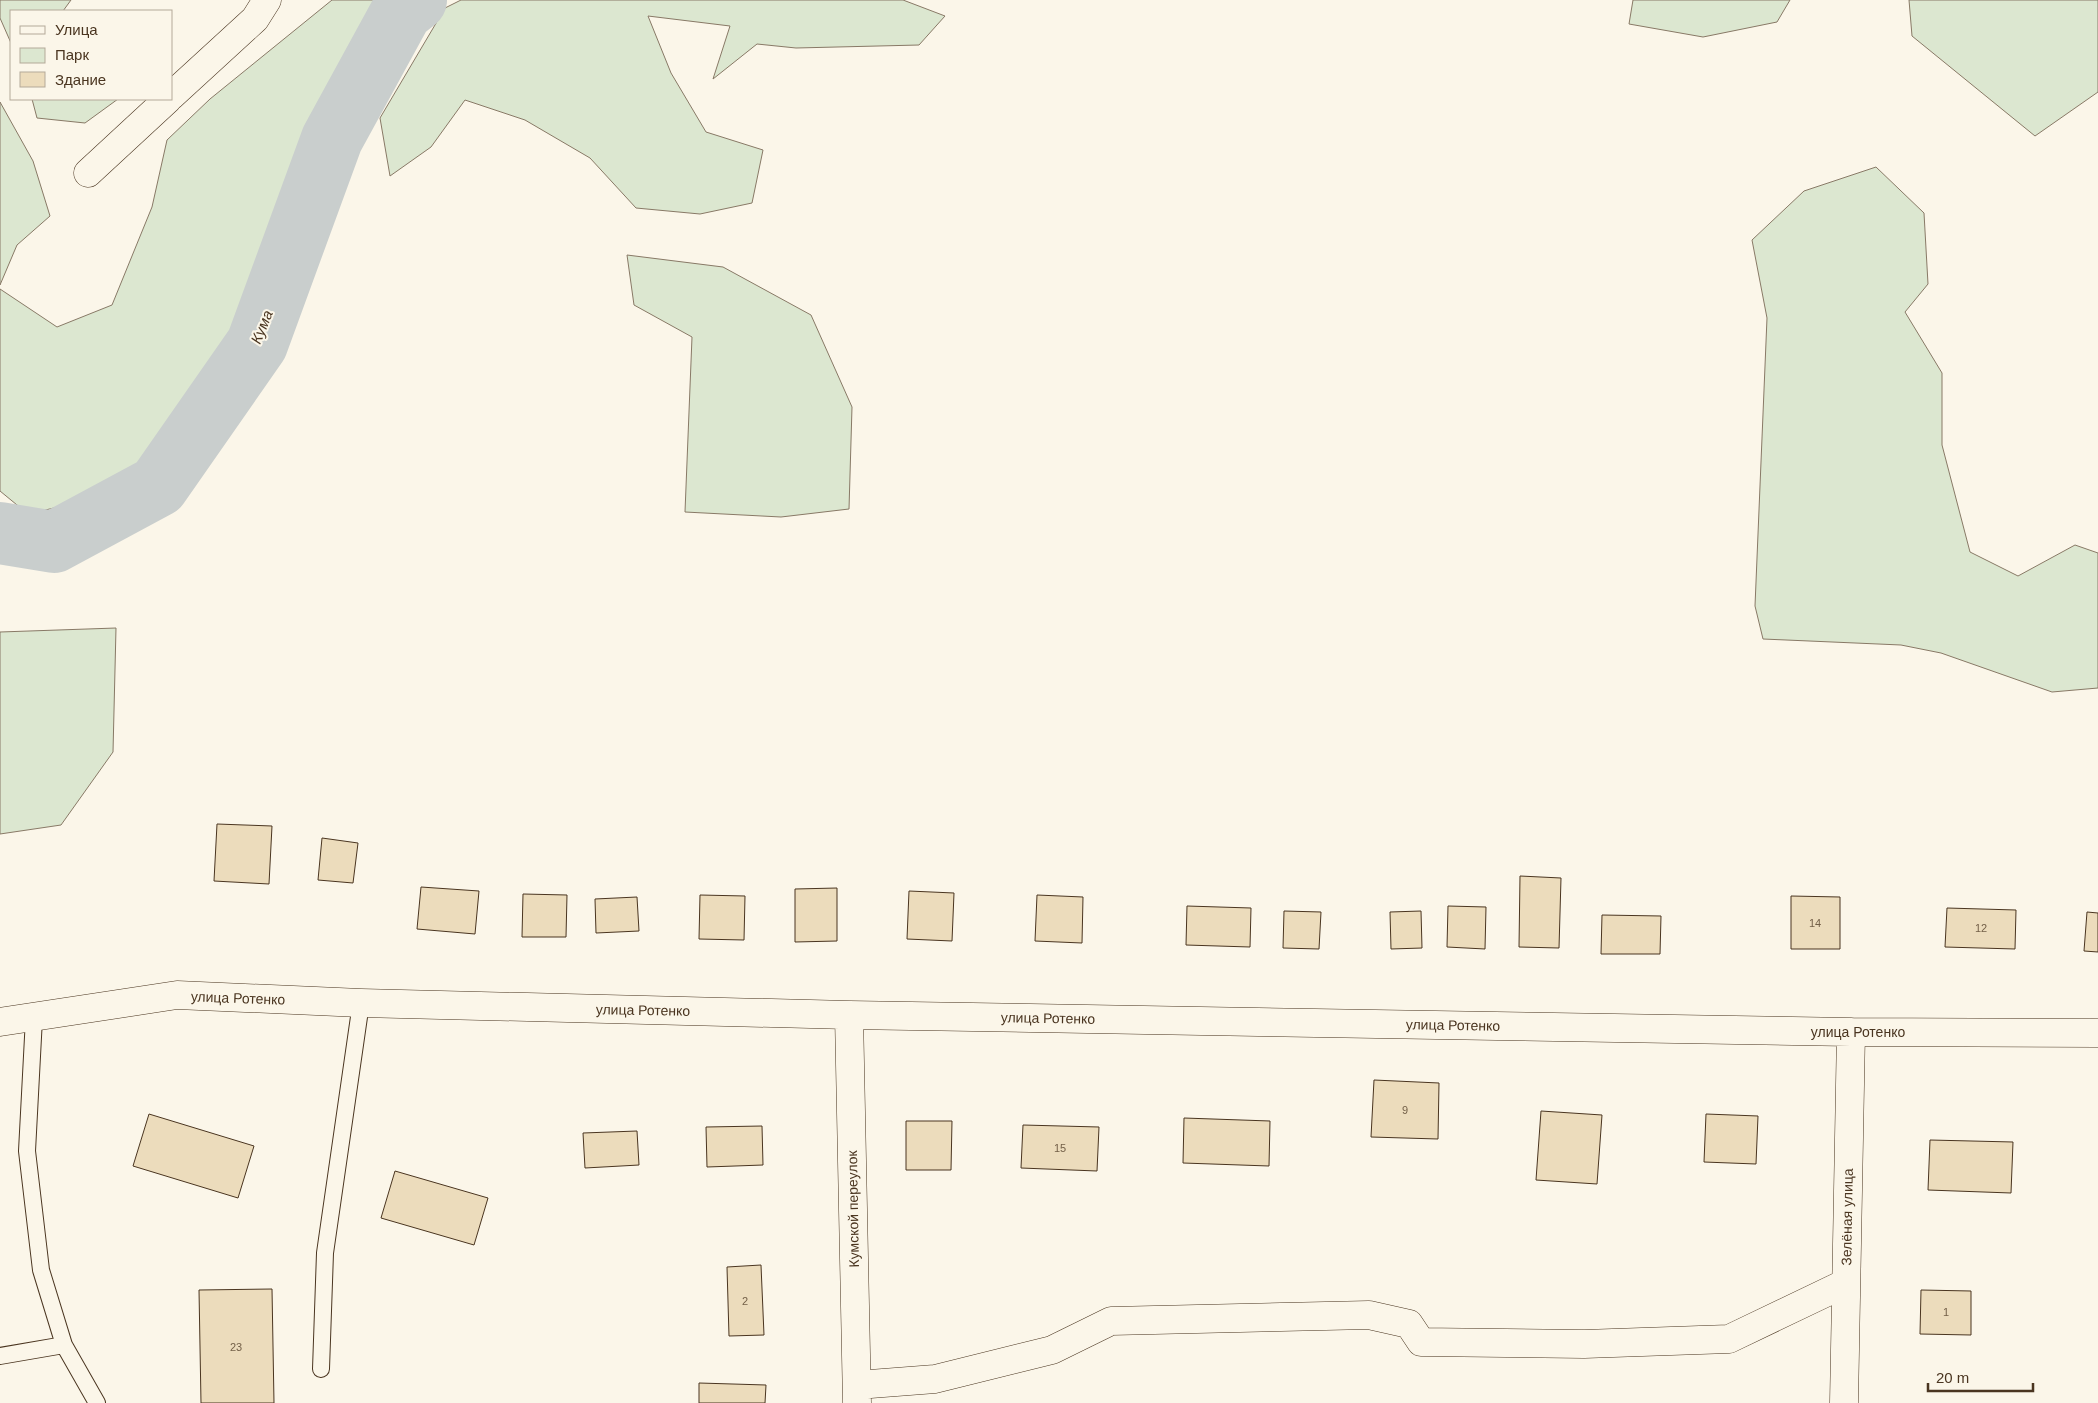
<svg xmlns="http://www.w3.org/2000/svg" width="2098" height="1403" viewBox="0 0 2098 1403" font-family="Arial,sans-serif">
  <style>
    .green { fill: #dce7d0; stroke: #887966 }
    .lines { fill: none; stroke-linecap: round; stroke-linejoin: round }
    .river { stroke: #c9cecd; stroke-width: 62 }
    .building { fill: #ecdcbc; stroke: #4a3520 }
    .service-casing { stroke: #4a3520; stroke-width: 18 }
    .minor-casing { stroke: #4a3520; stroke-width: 29 }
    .service { stroke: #fbf6e9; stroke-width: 16 }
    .minor { stroke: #fbf6e9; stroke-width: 28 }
    .labels { text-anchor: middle; stroke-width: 4; stroke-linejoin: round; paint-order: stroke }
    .number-label { font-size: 11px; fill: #725f47 }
    .street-label { font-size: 14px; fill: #4a3520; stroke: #fbf6e9 }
    .water-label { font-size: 15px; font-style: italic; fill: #4a3520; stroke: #fbf6e9 }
  </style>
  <rect width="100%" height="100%" fill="#fbf6e9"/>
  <path class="green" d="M0,0H71L63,11H11V43L0,18Z
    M332,0H393L387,5L339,91L249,332L154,471L93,499L28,514L0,491V289L57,327L112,305L152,207L167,140L210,99Z
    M461,0H903L945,16L919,45L796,48L757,44L713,79L730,26L648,16L671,73L706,132L763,150L752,203L700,214L636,208L590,158L525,120L465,100L431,147L390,176L380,118L445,8Z
    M1633,0H1790L1777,22L1703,37L1629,24Z
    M1909,0H2098V92L2035,136L1912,36Z
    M32,99H118L85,123L37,118Z
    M0,102L33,161L50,216L17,245L0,285Z
    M1876,167L1924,213L1928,284L1905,312L1942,373V445L1970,552L2018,576L2075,545L2098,553V688L2052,692L1941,653L1901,645L1763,639L1755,606L1767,318L1752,240L1804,191Z
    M627,255L723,267L811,315L852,407L849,509L781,517L685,512L692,337L634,305Z
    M116,628L113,752L61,825L0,834V632Z"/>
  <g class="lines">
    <path class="river" d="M0,533L54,542L158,486L257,344L332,139L402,11L416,0"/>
  </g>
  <path class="building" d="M217,824L272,826L269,884L214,881Z
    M322,838L358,843L353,883L318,880Z
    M1520,876L1561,878L1559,948L1519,947Z
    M421,887L479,891L475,934L417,929Z
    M837,888V941L795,942V889Z
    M909,891L954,893L952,941L907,939Z
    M523,894L567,895L566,937H522Z
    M700,895L745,896L744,940L699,939Z
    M1037,895L1083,897L1082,943L1035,941Z
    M1791,896L1840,897V949H1791Z
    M637,897L639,931L596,933L595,899Z
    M1187,906L1251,908L1250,947L1186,945Z
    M1448,906L1486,907L1485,949L1447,947Z
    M1947,908L2016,910L2015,949L1945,947Z
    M1284,911L1321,912L1319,949L1283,948Z
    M1421,911L1422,948L1391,949L1390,912Z
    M2087,912L2098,913V952L2084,951Z
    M1602,915L1661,916L1660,954H1601Z
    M1374,1080L1439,1083L1438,1139L1371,1137Z
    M1541,1111L1602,1115L1597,1184L1536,1180Z
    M149,1114L254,1146L238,1198L133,1166Z
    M1706,1114L1758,1116L1756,1164L1704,1162Z
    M1184,1118L1270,1121L1269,1166L1183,1163Z
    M906,1121H952L951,1170H906Z
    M1023,1125L1099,1127L1097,1171L1021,1168Z
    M762,1126L763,1165L707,1167L706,1127Z
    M637,1131L639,1165L585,1168L583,1133Z
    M1930,1140L2013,1142L2011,1193L1928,1190Z
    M395,1171L488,1198L474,1245L381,1218Z
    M761,1265L764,1335L729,1336L727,1267Z
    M272,1289L274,1403H201L199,1290Z
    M1921,1290L1971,1291V1335L1920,1334Z
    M699,1383L766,1385L765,1403H699Z"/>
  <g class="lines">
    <g class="service-casing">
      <path id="service" d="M34,1018L27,1151L41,1270L64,1345L97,1403
        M0,1356L64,1345
        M321,1369L325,1253L361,1003"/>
    </g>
    <g class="minor-casing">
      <path id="minor" d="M171,96L255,19L267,0
        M88,173L168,99
        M849,1015L857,1403
        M0,1022L177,995L361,1003L849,1015L1851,1032L2098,1033
        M857,1385L935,1379L1052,1350L1111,1321L1369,1315L1409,1324L1421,1342L1584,1344L1729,1339L1846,1283
        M1844,1403L1851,1032"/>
    </g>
    <use href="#service" class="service"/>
    <use href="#minor" class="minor"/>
  </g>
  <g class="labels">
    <g class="number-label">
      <text x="1815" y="927">14</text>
      <text x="1981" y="932">12</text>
      <text x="1405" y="1114">9</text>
      <text x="1060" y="1152">15</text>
      <text x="745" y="1305">2</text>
      <text x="1946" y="1316">1</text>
      <text x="236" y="1351">23</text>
    </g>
    <g class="street-label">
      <text transform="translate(238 998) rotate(2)" y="5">улица Ротенко</text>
      <text transform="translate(643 1010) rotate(1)" y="5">улица Ротенко</text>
      <text transform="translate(1048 1018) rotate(1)" y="5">улица Ротенко</text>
      <text transform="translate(1453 1025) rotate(1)" y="5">улица Ротенко</text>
      <text x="1858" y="1037">улица Ротенко</text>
      <text transform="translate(853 1209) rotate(-91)" y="5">Кумской переулок</text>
      <text transform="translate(1847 1217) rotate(-89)" y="5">Зелёная улица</text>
    </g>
    <g class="water-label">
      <text transform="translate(262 327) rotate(-68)" y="5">Кума</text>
    </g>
  </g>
  <rect x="10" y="10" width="162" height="90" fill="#fbf6e9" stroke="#b4a999"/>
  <rect x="20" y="26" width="25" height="8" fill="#fbf6e9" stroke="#b4a999"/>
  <text x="55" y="35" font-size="15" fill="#4a3520">Улица</text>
  <rect x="20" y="48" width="25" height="15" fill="#dce7d0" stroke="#b4a999"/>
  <text x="55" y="60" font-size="15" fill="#4a3520">Парк</text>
  <rect x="20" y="72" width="25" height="15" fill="#ecdcbc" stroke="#b4a999"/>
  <text x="55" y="85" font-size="15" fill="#4a3520">Здание</text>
  <path d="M1928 1383v8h105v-8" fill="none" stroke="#4a3520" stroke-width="2.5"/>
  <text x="1936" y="1383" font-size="15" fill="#4a3520" stroke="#fbf6e9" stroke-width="4" paint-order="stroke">20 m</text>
</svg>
